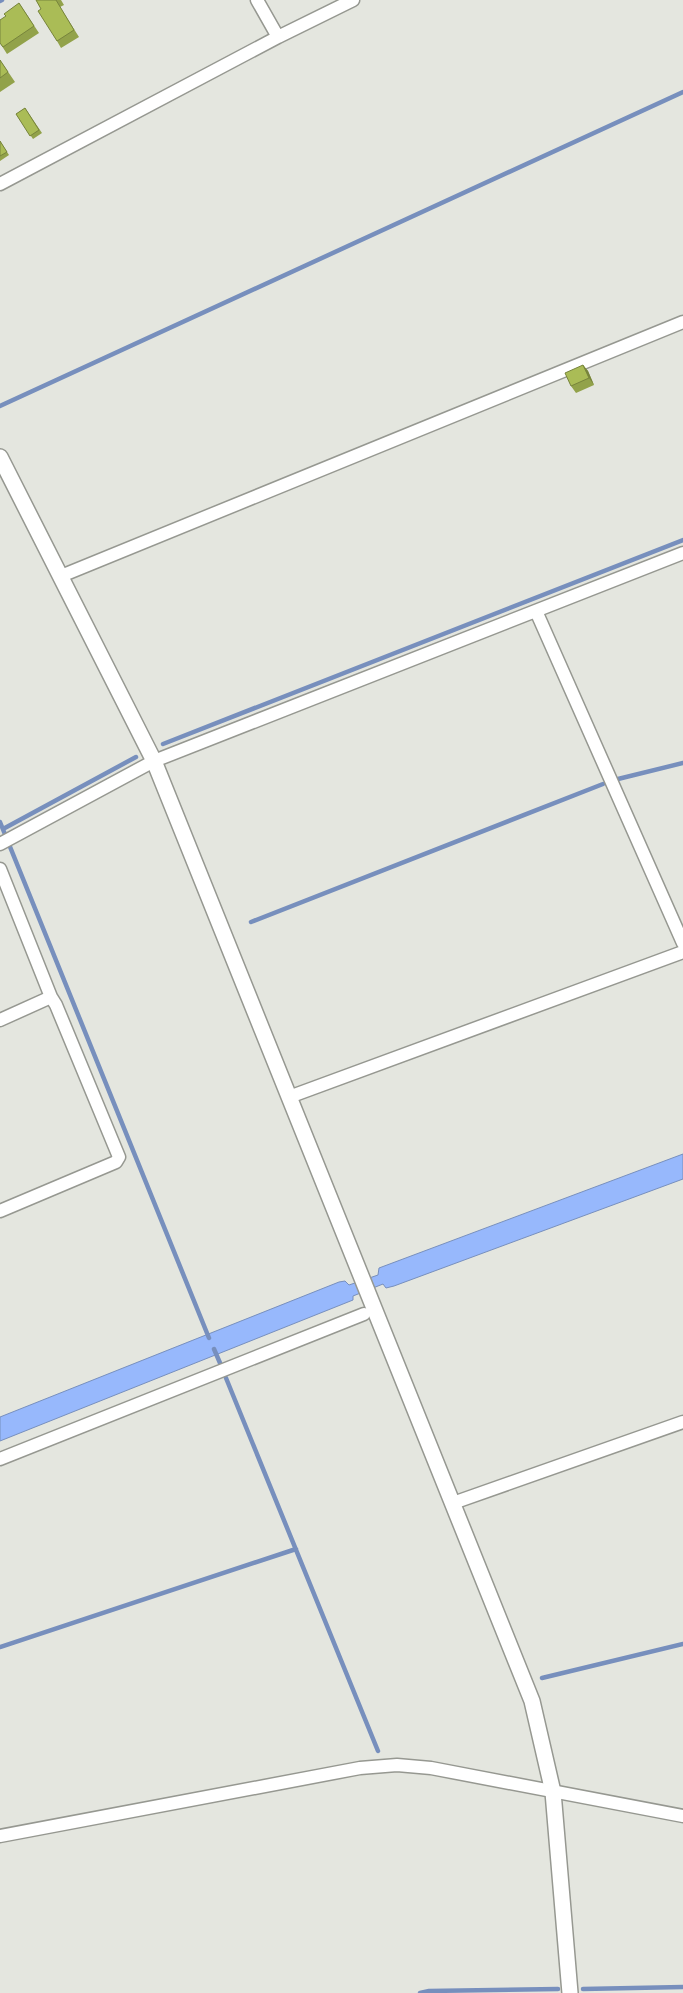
<svg xmlns="http://www.w3.org/2000/svg" width="683" height="1993" viewBox="0 0 683 1993" font-family="'Exo 2',sans-serif">
  <style>
    .water { fill: #97b8fc; stroke: #778fbd }
    .lines { fill: none; stroke-linecap: round; stroke-linejoin: round }
    .stream { stroke: #778fbd; stroke-width: 4.5 }
    .minor-casing { stroke: #969891; stroke-width: 15 }
    .tertiary-casing { stroke: #969891; stroke-width: 18 }
    .minor { stroke: #fff; stroke-width: 12 }
    .tertiary { stroke: #fff; stroke-width: 15 }
    .wall { fill: #92a24a }
    .shaded-wall { fill: #77843c }
    .building { fill: #aabc56; stroke: #77843c }
  </style>
  <rect width="100%" height="100%" fill="#e4e6df"/>
  <path class="water" d="M683,1154V1179L394,1286L386,1288L383,1284L353,1296V1300L0,1441V1417L339,1282L345,1281L349,1285L378,1275L379,1268Z"/>
  <g class="lines">
    <path class="stream" d="M0,1L2,0
      M0,406L683,92
      M163,744L683,540
      M618,779L683,763
      M0,822L209,1338
      M3,829L136,757
      M251,922L603,784
      M214,1349L220,1363
      M226,1378L378,1751
      M0,1647L296,1549
      M542,1678L683,1644
      M583,1989L683,1987
      M420,1993L429,1991L558,1989"/>
    <g class="minor-casing">
      <path id="minor" d="M257,0L278,37
        M0,184L278,37L353,0
        M61,576L683,322
        M536,611L683,943
        M0,844L154,761L683,553
        M0,869L51,997L56,1005L119,1157L116,1162L0,1211
        M0,1020L51,997
        M289,1097L683,952
        M0,1459L364,1314
        M453,1503L683,1422
        M0,1836L360,1768L397,1765L431,1768L683,1816"/>
    </g>
    <g class="tertiary-casing">
      <path id="tertiary" d="M0,457L154,761L532,1701L553,1792L570,1993"/>
    </g>
    <use href="#minor" class="minor"/>
    <use href="#tertiary" class="tertiary"/>
  </g>
  <path class="wall" d="M36,0H61L64,5L60,7L79,37L61,48L57,41L41,9Z
    M19,3L39,33L7,54L0,43Z
    M0,60L15,82L0,92Z
    M25,108L42,133L33,139L16,114Z
    M0,141L9,155L0,161Z
    M583,365L588,371L594,385L576,393L571,386Z"/>
  <path class="shaded-wall" d="M583,365L588,371L594,385L589,378Z"/>
  <path class="building" d="M36,0H56L74,30L57,41L38,11L41,9Z
    M19,3L34,26L3,47L0,43V20L6,16L4,14Z
    M0,60L8,72L0,78Z
    M25,108L39,130L30,136L16,114Z
    M0,141L7,152L0,156Z
    M583,365L589,378L571,386L565,373Z"/>
</svg>
